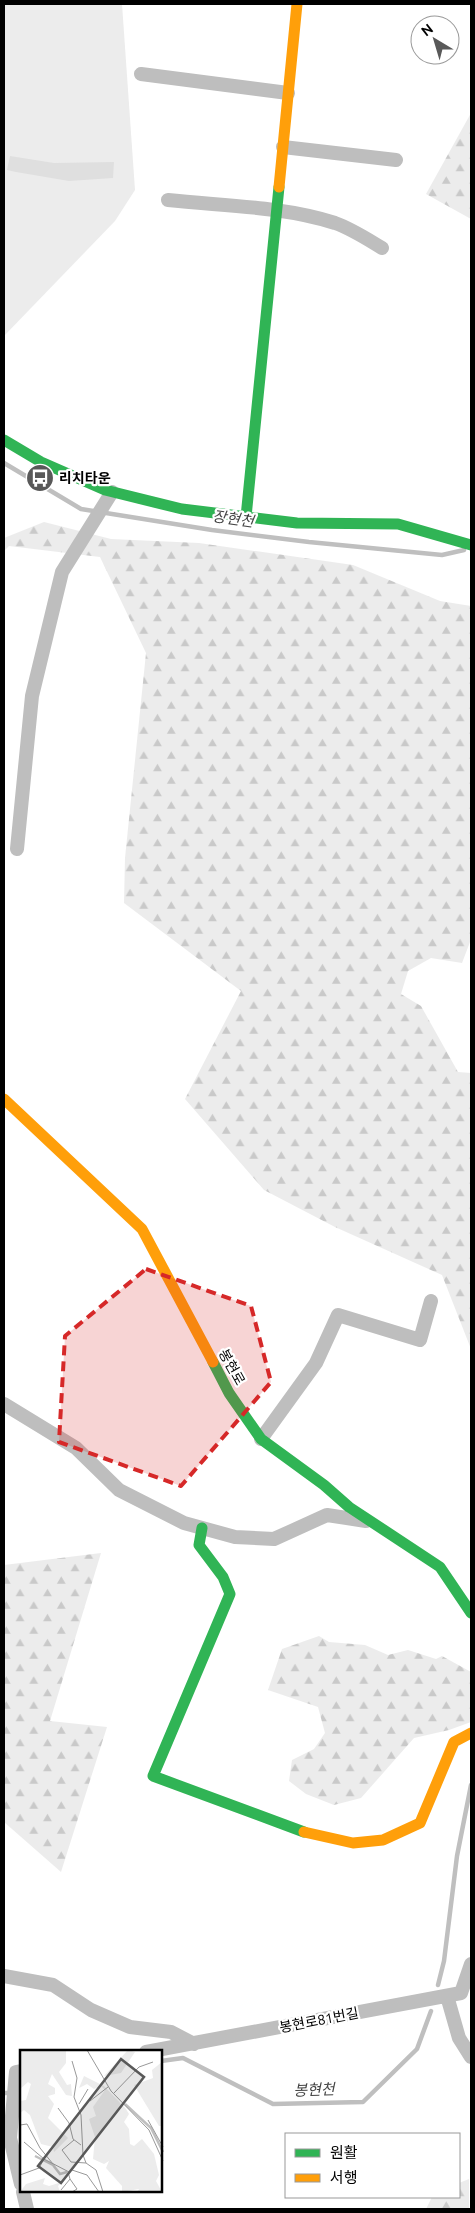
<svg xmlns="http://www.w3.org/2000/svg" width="475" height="2213" viewBox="0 0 475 2213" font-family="Ubuntu,'Noto Sans KR',sans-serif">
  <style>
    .green { fill: #ececec }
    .forest { fill: url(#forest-firs) }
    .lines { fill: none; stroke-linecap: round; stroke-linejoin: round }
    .stream { stroke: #bfbfbf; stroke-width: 4.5 }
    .building { fill: #dfdfdf }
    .street { stroke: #bebebe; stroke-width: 14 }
    .fast { stroke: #30b455; stroke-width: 11 }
    .slow { stroke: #ff9f0a; stroke-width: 11 }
    .marked { fill: #d62828; fill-opacity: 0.2; stroke: #d62828; stroke-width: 4; stroke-dasharray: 10 6; stroke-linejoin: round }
    .labels { text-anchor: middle; stroke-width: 4.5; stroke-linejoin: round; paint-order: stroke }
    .poi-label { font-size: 14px; font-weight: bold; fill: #000; stroke: #fff; text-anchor: start }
    .street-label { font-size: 14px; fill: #000; stroke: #fff }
    .water-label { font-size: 15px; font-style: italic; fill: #444; stroke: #fff }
    .inset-river { fill: none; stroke: #bfbfbf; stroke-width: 2.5 }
    .inset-road { fill: none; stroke: #999; stroke-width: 1 }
    .view { fill: #595959; fill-opacity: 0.15; stroke: #595959; stroke-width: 2.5 }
    .inset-edge { fill: none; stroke: #000; stroke-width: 2.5 }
  </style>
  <defs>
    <pattern id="forest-firs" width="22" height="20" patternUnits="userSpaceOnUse" patternTransform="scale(1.25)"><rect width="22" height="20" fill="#ececec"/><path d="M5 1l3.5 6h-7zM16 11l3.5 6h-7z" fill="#c9c9c9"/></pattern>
  </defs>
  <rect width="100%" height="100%" fill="#fff"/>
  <path class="green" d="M4,4H122L135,190L115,221L4,336Z"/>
  <path class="forest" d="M471,113V219L426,194Z
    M44,522L111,539L199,543L353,565L440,601L471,606V942H470L462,963L431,958L408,971L401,994L421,1006L458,1072L471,1073V1349L442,1275L335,1227L264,1190L185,1099L241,991L124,903L125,858L146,653L100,557L9,546L4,551V538Z
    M101,1553L50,1721L107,1727L61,1872L4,1822V1565Z
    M319,1636L329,1642L365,1645L388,1655L408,1650L436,1659L442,1656L471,1672V1722L449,1730L414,1738L361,1798L334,1805L306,1794L289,1781L292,1760L314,1749L325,1733L318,1707L268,1690L282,1649Z
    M469,2179V2209H426L432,2197H459V2183Z"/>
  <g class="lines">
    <path class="stream" d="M4,463L81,509L212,530L309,542L442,555L464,550
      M438,1985L444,1961L457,1856L471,1785
      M161,2061L183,2058L273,2104L363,2102L417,2049L431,2011
      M4,2093H21"/>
  </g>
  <path class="building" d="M10,156L54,163L114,162L113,178L69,181L16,172L7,170Z"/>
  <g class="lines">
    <path class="street" d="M141,74L288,93
      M283,147L396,160
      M168,200C223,206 282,206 335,223C352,229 367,239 382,248
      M17,849L32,696L62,572L112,492
      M4,1404L76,1448L119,1490L184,1523L235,1537L274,1539L327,1515L366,1521
      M261,1439L316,1363L338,1315L420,1340L431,1301
      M4,1976L53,1985L91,2010L130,2027L171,2032L194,2044
      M447,1996L459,2038L471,2057
      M146,2052L461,1993L471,1964
      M21,2071L16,2072L10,2138L21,2184
      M23,2192L27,2209"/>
    <path class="fast" d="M4,440L41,462L105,490L182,509L297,523L398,524L471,545
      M246,517L279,187
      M213,1362L229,1393L261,1439L324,1485L349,1507L440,1567L471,1613
      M202,1528L199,1545L223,1577L230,1594L153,1776L304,1832"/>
    <path class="slow" d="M279,187L297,4
      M4,1099L142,1229L213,1362
      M304,1832L353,1843L383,1840L420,1823L454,1742L471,1733"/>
  </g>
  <path class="marked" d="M146,1269L251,1306L271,1382L181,1486L59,1442L65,1336Z"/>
  <defs>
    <g id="bus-disc" transform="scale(1.4375)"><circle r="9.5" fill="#595959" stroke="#fff"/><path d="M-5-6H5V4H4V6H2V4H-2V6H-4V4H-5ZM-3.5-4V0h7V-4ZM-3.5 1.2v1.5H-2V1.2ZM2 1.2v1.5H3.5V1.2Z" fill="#fff"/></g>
  </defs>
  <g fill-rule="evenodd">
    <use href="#bus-disc" x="40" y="478"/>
  </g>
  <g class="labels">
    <g class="poi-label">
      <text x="59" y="483">리치타운</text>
    </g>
    <g class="street-label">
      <text transform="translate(232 1367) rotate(61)" y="5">봉현로</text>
      <text transform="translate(319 2020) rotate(-11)" y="5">봉현로81번길</text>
    </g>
    <g class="water-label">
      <text transform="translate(233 519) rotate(8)" y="5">장현천</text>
      <text transform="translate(314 2090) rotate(-2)" y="5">봉현천</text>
    </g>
  </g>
  <g transform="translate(20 2050)">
    <rect width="142" height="142" fill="#fff"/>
    <path d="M108,0L115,2L101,23L84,26Z" fill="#ececec"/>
    <path d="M0,0H46V13L39,22L47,35L51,34L52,46L46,45L32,24L28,34L35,38V44L28,46L34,54L28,68L48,88L34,102L33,97L21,94L10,65L4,60L0,63V51L6,50L11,34L8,32L0,39ZM142,12L143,76H139L114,35L133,28L132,20ZM64,26L84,36L106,59L109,64L104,72L109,79L110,94L114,96L122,89L134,104L139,125L136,131L142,142H117L119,139L102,142V136L86,118L89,111L84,114L73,109L75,87L69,69L76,66L73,57L85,40L81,36L74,39L67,34L59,38ZM25,128L23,134L29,136L42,132L38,136L40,142H0L6,134Z" fill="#ececec"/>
    <path class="inset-river" d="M105,54L131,78L143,102M15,106L33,115L40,124L47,122"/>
    <path class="inset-road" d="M67,0L91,41L129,80L143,111M52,11L57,28L54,47L61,65L63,105L66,113L76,120L83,142M94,43L119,17L133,12M70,51L88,37M59,54L68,39M38,58L49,73L53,89L61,95M128,70L143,97M0,75L7,74L20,98L33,114M54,90L42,100L51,112L66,113M4,92L24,109M0,125L19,118L24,109L49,122L52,120L67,125L79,142M50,129L57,139L52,142M41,140L50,129L48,122"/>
    <path class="view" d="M101,9L124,27L41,133L18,116Z"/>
    <rect width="142" height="142" class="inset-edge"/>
  </g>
  <rect width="475" height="2213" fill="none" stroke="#000000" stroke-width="10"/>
  <rect x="285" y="2133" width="175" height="65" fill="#ffffff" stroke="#999999"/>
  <rect x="295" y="2149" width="25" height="8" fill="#30b455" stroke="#999999"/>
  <text x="330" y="2158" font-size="15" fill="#000000">원활</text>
  <rect x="295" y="2174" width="25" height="8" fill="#ff9f0a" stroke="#999999"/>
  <text x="330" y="2183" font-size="15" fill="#000000">서행</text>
  <g transform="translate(435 40) rotate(322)"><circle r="24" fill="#ffffff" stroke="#999999"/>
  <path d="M0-4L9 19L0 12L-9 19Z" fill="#595959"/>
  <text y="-8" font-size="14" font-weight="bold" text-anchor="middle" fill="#000000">N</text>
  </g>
</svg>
